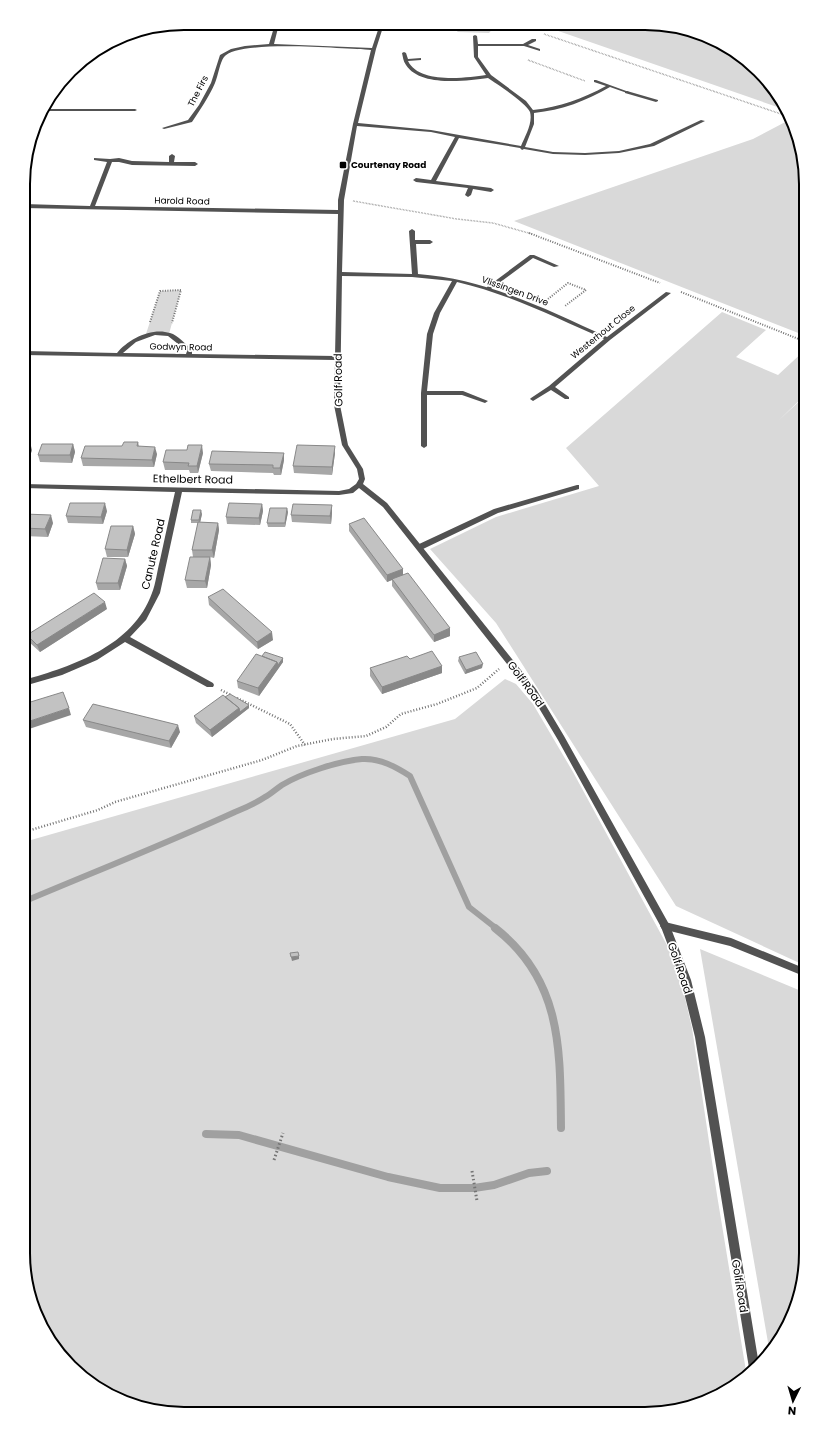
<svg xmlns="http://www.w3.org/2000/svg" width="829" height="1437" viewBox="0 0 829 1437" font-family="Poppins,sans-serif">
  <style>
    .green { fill: #d9d9d9 }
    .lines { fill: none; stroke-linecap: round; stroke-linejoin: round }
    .stream-far1 { stroke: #a0a0a0; stroke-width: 6 }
    .stream { stroke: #a0a0a0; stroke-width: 8 }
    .path-far3 { stroke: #747474; stroke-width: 1.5; stroke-dasharray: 0.5 1; stroke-linecap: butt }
    .path-far2 { stroke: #747474; stroke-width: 2; stroke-dasharray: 1 1.5; stroke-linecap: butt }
    .path-far1 { stroke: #747474; stroke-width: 2.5; stroke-dasharray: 1 2; stroke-linecap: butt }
    .path { stroke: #747474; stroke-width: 3; stroke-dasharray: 1.5 2.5; stroke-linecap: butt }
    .lane { fill: #525252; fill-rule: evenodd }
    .street { fill: #525252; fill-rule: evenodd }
    .wall { fill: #a7a7a7 }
    .shaded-wall { fill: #888 }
    .building { fill: #c2c2c2; stroke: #888 }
    .poi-dot { fill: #000; stroke: #fff; stroke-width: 1.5 }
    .labels { text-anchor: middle; stroke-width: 3.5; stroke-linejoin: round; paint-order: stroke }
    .far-street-label { font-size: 9px; fill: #000; stroke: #fff }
    .far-poi-label { font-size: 9px; font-weight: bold; fill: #000; stroke: #fff; text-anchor: start }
    .street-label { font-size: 11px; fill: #000; stroke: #fff }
    .rim { fill: none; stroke: #000; stroke-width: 2 }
  </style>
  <rect width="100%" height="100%" fill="#fff"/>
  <path class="green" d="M462,25H496L489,33L457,32Z
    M541,25L676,26L716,39L751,63L779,94L786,110Z
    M791,119L797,132L806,184V336L514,221L753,139Z
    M181,290L169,334H146L160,291Z
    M722,312L766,330L736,357L778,375L806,349V394L778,421L806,395V966L676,906L496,623L430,549L496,517L599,486L566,448Z
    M505,679L516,684L533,704L573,772L668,947L682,985L692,1028L717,1195L747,1377L743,1381L697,1405L645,1414L163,1413L113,1398L78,1374L50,1343L32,1305L23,1253L24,842L455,719Z
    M700,949L806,993V1264L794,1315L770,1354Z"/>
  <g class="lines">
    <path class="stream-far1" d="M23,902C94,872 165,844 235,812C245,808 256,803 265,797C271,794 276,789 282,785C302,773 339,761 362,759C380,758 396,767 410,776L469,907L497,929"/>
    <path class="stream" d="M495,928C563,981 560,1051 561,1128
      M206,1134L239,1135L388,1177L440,1188H474L494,1185L529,1173L547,1171"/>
    <path class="path-far3" d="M517,25L528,29
      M544,34L790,117
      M528,60L585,81
      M353,201L457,219L493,223L532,234"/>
    <path class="path-far2" d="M529,233L660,283
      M681,292L806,342
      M548,299L568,283L586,290L565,306
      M150,322L160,291L181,290L172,323"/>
    <path class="path-far1" d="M221,690L231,695
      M237,698L290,724L305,745
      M24,832L98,810L115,802L262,760L297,746L333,739L366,736L386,727L401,714L437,704L477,688L499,669"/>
    <path class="path" d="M274,1160L283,1133
      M472,1171L477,1201"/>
    <path class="lane" d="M627,91L658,100V101L656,102L625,93V92Z
      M530,255H534L559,266L554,267L533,258L491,289H487V287Z
      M577,485H579V489L498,513L423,549H417L416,547L417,545L494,509Z
      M665,922L731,938L806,969V977L730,946L662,929L660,926L662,923Z"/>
    <path class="street" d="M275,24H279L274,44L372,48L380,24H384L376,49L358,123L431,130L521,146C525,136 533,123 530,112C526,103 497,84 488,78C466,81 420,87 406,65C403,61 403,57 402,53L404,52L406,53L408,59L421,58V60L408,61C419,84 466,78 486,75L474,57L473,36L475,35L477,36L478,44H523L532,39H536V41L528,45L540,49V51L524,46H478V57L491,75L526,101L533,110C560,107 582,99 606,86L594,82V80H596L629,92L627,93L610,87C586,101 562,110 534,113V124L525,147L553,152L585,153L619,151L650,144L701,120L705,121L654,146L619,153L585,155L553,154L524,149L522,150L520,148L459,138L436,181L491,188L494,190L491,192L473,189L471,195L468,197L465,195L468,188L416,182L413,180L416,178L431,180L455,137L431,132L357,126L344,200L342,272L412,274L409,231L412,229L415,231V240H430L433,242L430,244H416L418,274C486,279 546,309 607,337L666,292L671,293L610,340L555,387L569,397V399H565L551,390L533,401L530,399L531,398L549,386L604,339C556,318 509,294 457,282L440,313L433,334L427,391H463L488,401L485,403L462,395H427V446L424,448L421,446V393L427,334L434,313L452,281L412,277L342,276L340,405L348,445L363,469L365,479L363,484L387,503L536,689L564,736L670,926L691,980L705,1037L759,1365L750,1374L695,1037L681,980L661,927L558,740L530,693L383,507L359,488L353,493L339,495L182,492L160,593L146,620L130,637L213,683L214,685L213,687H207L125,642L97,660L62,675L24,686V680C73,666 133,646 152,593C156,583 157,571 160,560C165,537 170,514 175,492L24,488V484L339,491L349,489L356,484L359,479L357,469L342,445L334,405L335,360L24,355V351L117,353C128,339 152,327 170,333C178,335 185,344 192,350V354L335,356L338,214L24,208V204L90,206L107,162L94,160V158L110,159L119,158L132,161L169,162V156L172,154L175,156L174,162H195L198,164L195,166L132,165L119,162H112L95,206L338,210V200L353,124L371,50C347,49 237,39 224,57C220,62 218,76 215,83C209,97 200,110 192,122L164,129L162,128L188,120L199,105L211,83L220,55L231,49L245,46L269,44ZM155,335L168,336L187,351L186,354L123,353L136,342Z
      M43,109H135L137,110L135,111H41Z"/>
  </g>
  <path class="wall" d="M24,442L32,450L28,462H24Z
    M138,442L139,446L157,454L154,467L83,466L81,458Z
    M73,444L75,452L72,463L40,462L38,455Z
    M203,453L198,473H190L189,470H165L163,462Z
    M284,453V460L281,475H274L273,473L211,471L209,464Z
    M335,453L332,475L294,473L293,466Z
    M262,504L263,511L260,525L227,524L226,517Z
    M107,511L103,524L68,523L66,516Z
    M288,512L285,527H268L267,523Z
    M332,513L331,524L292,522L291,515Z
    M24,514L53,523L48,537L24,536Z
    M202,514L200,522L218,523L219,530L214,558L210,557L211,565L207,588H187L185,580L193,557L192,550L198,523H191V520Z
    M349,524L403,569V575L450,628V636L434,642L392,586V580L387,582L349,531Z
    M133,526L135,534L128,557H107L105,549Z
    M125,559L127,566L120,590H98L96,583Z
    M208,597L273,640L258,649L209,605Z
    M107,609L40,652L29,642L27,635Z
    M262,656L283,662L259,696L238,688L237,681Z
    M459,657L482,668L465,674L458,661Z
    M410,659L442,666V673L382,694L370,676V668Z
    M225,697L249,708L212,737L196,723L194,716Z
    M83,720L180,732L171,748L86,727Z"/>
  <path class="shaded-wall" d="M30,442L32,450L28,462L26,454Z
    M73,444L75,452L72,463L70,455Z
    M202,445L203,453L198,473L197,466Z
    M335,446V453L332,475V467Z
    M155,447L157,454L154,467L152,460Z
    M284,453V460L281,475L280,468Z
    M105,503L107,511L103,524L101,517Z
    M262,504L263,511L260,525L259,518Z
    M332,505V513L331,524L330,516Z
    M287,508L288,512L285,527V523Z
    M201,510L202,514L200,523L199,520Z
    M51,515L53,523L48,537L45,529Z
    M218,523L219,530L214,558L212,550Z
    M133,526L135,534L128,557L127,550Z
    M210,557L211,565L207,588L205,581Z
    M125,559L127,566L120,590L118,583Z
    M403,569V576L392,579V580L387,582V575Z
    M105,602L107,609L40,652L37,645Z
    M450,628V636L434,642V635Z
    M272,632L273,640L258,649L257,642Z
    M283,658V662L259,696L258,688L277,662Z
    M483,664L482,668L465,674L466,670Z
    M442,666V673L382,694V687Z
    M249,705V708L212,737L210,730L239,708Z
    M69,708L71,715L29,729L27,722Z
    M178,725L180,732L171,748L169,741Z
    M299,956V959L292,961L291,957Z"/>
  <path class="building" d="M24,442H30L26,454H24Z
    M124,442H138L137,446L155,447L152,460L81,458L85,446H122Z
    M42,444H73L70,455H38Z
    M188,445H202L197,466H188L189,463L163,462L166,450H187Z
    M297,445L335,446L332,467L293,466Z
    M212,451L284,453L280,468H273V465L209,464Z
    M70,503H105L101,517L66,516Z
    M229,503L262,504L259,518L226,517Z
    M293,504L332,505L330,516L291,515Z
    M270,508H287L285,523H267Z
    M193,510H201L199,520H191Z
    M24,514L51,515L45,529L24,528Z
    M364,518L403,569L387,575L349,524Z
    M198,522L218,523L212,550H192Z
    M111,526H133L127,550L105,549Z
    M190,557H210L205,581L185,580Z
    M103,558L125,559L118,583H96Z
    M408,573L450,628L434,635L392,579Z
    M223,589L272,632L257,642L208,597Z
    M94,593L105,602L37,645L27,635Z
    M432,651L442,666L382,687L370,668L407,656L410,659Z
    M265,652L283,658L278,665L277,662L262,656Z
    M476,652L483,664L466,670L459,657Z
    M256,654L277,662L258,688L237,681Z
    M63,692L69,708L27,722L24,713V704Z
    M230,694L249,705L240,712L239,708L225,697Z
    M223,695L239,708L210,730L194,716Z
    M93,704L178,725L169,741L83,720Z
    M298,952L299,956L291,957L290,953Z"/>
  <rect class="poi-dot" x="339" y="161" width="8" height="8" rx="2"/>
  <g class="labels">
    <g class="far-street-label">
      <text transform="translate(198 91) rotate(-63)" y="3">The Firs</text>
      <text transform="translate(182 201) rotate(1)" y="3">Harold Road</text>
      <text transform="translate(515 291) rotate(20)" y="3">Vlissingen Drive</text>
      <text transform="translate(603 332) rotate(-39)" y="3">Westerhout Close</text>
      <text transform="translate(181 347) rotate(1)" y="3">Godwyn Road</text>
    </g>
    <g class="far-poi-label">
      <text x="351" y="168">Courtenay Road</text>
    </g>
    <g class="street-label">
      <text transform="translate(338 380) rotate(-91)" y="4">Golf Road</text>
      <text transform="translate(193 479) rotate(1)" y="4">Ethelbert Road</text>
      <text transform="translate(153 554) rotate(-77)" y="4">Canute Road</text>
      <text transform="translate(526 684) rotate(54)" y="4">Golf Road</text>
      <text transform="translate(680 968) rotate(71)" y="4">Golf Road</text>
      <text transform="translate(740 1286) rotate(81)" y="4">Golf Road</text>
    </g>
  </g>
  <path d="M0 0H829V1437H0ZM184 30H645A154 154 0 0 1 799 184V1253A154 154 0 0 1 645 1407H184A154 154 0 0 1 30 1253V184A154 154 0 0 1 184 30Z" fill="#fff" fill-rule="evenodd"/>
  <path class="rim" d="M184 30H645A154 154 0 0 1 799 184V1253A154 154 0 0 1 645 1407H184A154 154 0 0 1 30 1253V184A154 154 0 0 1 184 30Z"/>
  <g transform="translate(793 1401) rotate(185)" stroke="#ffffff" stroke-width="3" paint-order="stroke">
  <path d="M0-3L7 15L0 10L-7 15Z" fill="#000000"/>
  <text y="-6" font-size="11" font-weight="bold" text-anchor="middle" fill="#000000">N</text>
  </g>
</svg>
